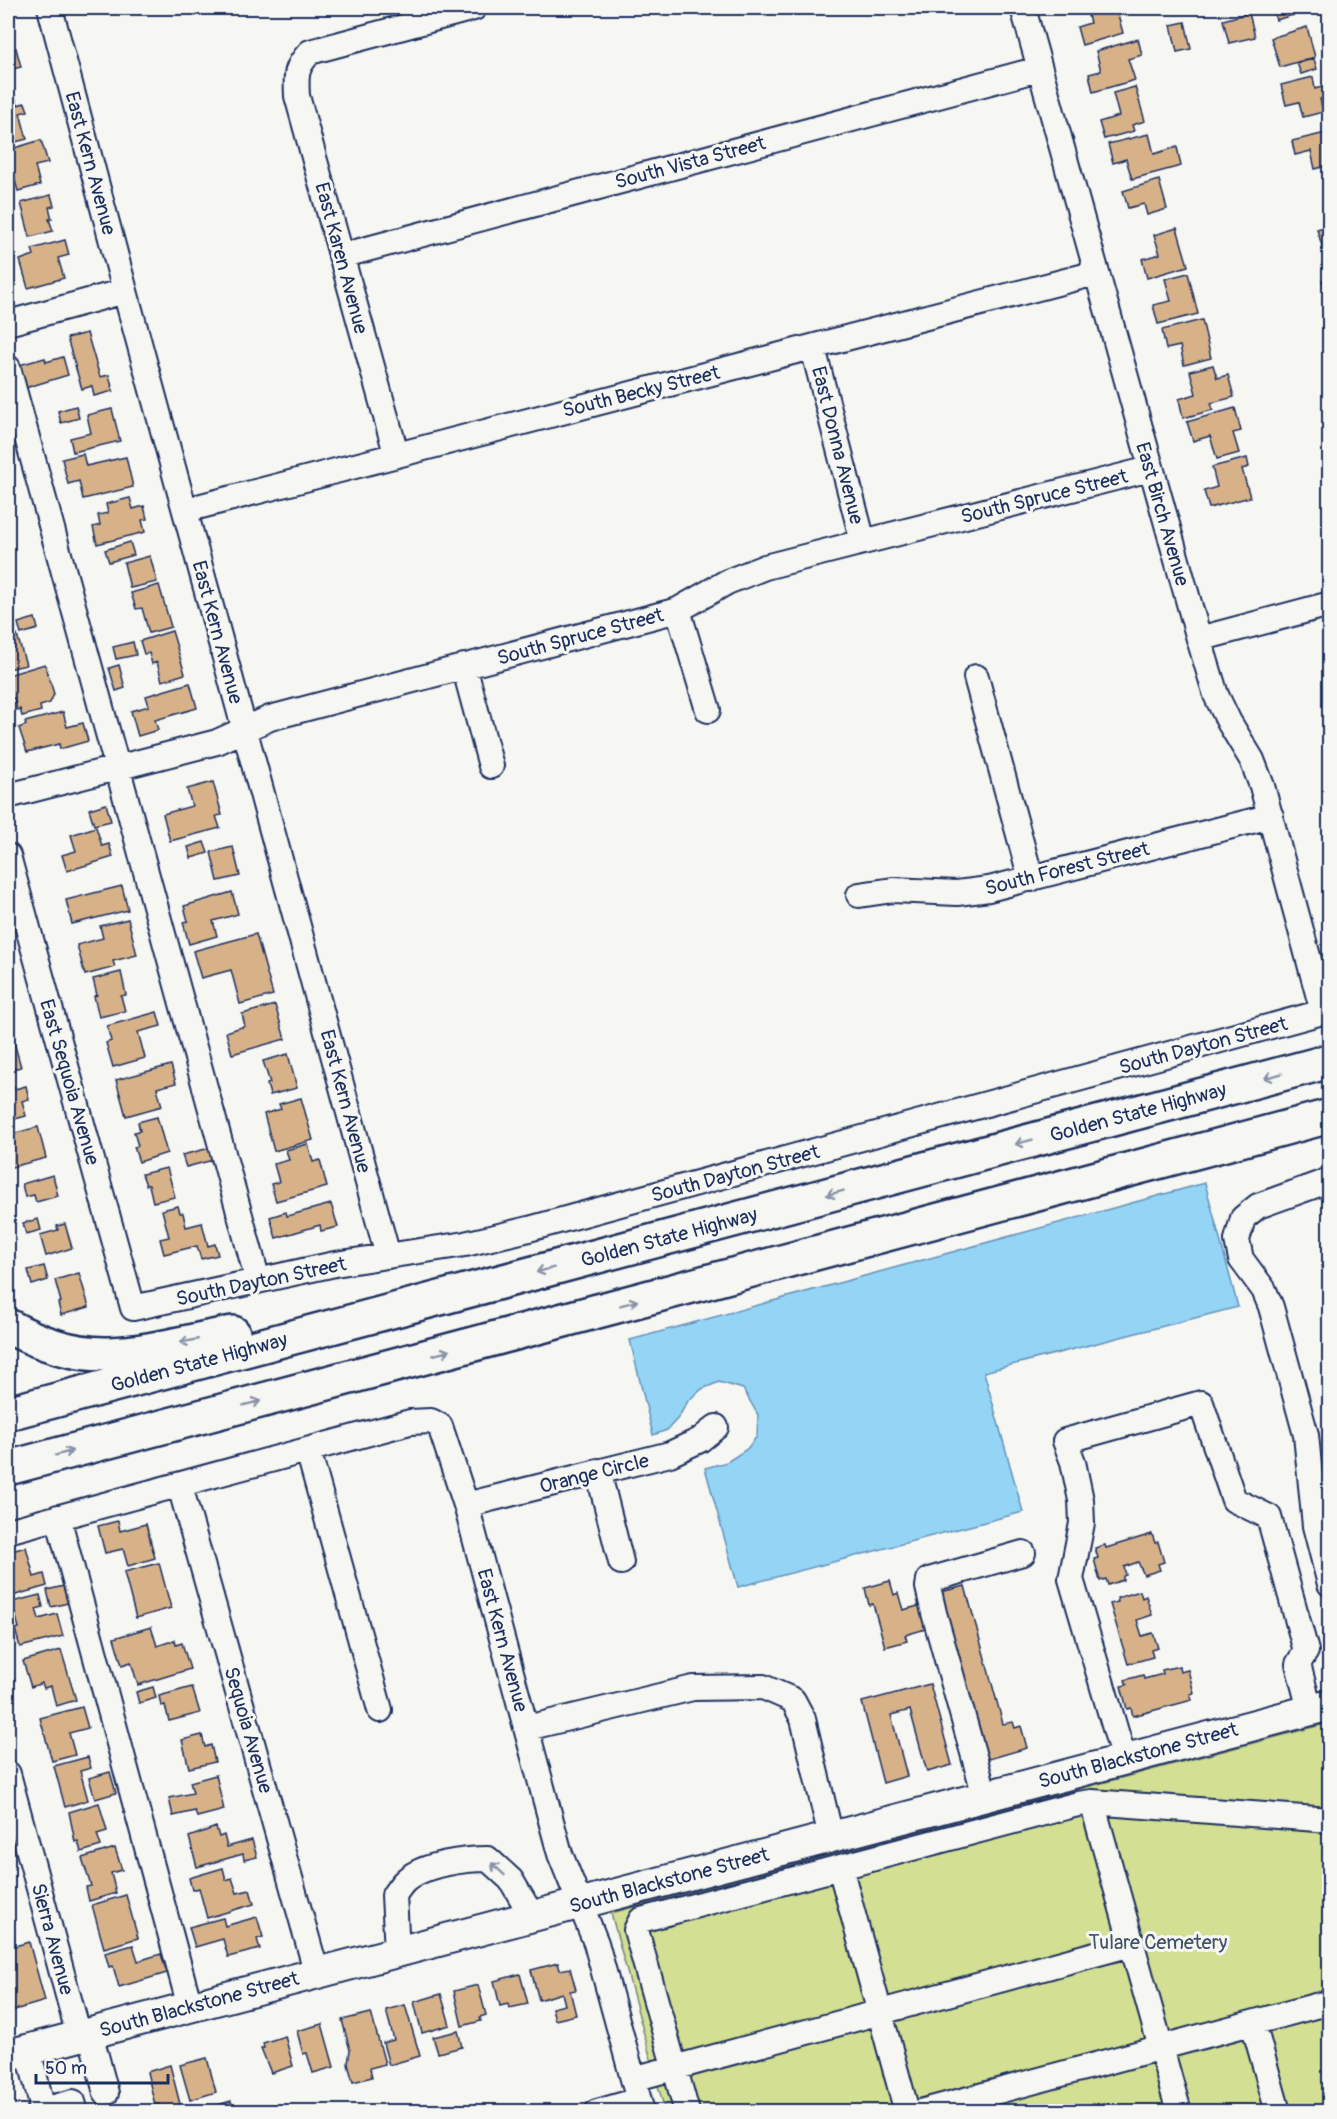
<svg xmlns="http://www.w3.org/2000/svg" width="1337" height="2119" viewBox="0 0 1337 2119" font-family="Pangolin,sans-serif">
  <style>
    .green { fill: #d3df92; stroke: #778778; stroke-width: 1.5 }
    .water { fill: #94d4f5; stroke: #6492b9; stroke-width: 1.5 }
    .building { fill: #d7b289; stroke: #1b2f5e; stroke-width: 1.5 }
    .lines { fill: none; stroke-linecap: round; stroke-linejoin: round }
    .minor-casing { stroke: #1b2f5e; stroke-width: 28 }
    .major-casing { stroke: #1b2f5e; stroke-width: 34 }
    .highway-casing { stroke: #1b2f5e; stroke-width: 38 }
    .minor { stroke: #f6f6f2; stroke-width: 24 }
    .major { stroke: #f6f6f2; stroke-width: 30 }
    .highway { stroke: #f6f6f2; stroke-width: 33 }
    .oneway { stroke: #8892a8 }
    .labels { text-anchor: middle; stroke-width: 6; stroke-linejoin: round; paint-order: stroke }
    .street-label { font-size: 20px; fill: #1b2f5e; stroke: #f6f6f2 }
    .park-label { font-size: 20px; fill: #405268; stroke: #f6f6f2 }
  </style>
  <rect width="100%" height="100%" fill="#f6f6f2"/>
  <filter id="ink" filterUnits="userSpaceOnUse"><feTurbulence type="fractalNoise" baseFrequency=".0167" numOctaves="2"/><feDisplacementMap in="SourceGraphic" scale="12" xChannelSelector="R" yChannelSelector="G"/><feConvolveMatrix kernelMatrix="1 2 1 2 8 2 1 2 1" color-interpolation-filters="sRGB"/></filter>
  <g filter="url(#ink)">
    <path class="green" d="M1329,1723V2111H665L611,1913Z"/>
    <path class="water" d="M1205,1183L1238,1307L984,1372L1023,1512L738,1587L705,1468L727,1462L747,1449L757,1436L758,1415L743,1389L719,1382L702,1389L688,1401L678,1418L667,1430L653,1435L630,1340Z"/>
    <path class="building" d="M1086,8H1116L1123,33L1082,45L1077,27L1090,23Z
      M1272,8H1302L1303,12L1276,20Z
      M1249,13L1255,37L1229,43L1223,20Z
      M1185,22L1191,49L1177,52L1171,25Z
      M1307,27L1315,57L1280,67L1271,38Z
      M1138,39L1142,55L1128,59L1135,80L1093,92L1089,74L1101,71L1096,51Z
      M16,48L21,67L8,70V50Z
      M1314,59L1317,69L1301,74L1297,63Z
      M1313,77L1315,89L1322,87L1325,98L1320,99L1323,112L1303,117L1299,102L1286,105L1281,85Z
      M1135,87L1145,121L1132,125L1134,131L1104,139L1099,122L1119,116L1113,93Z
      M15,96L17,105L25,103L28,111L20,113L27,139L8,144V98Z
      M1330,132V165L1315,169L1311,151L1295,155L1292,141Z
      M1149,134L1154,154L1177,147L1181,166L1132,179L1126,159L1113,163L1108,144Z
      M41,140L48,163L35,166L40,185L18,191L12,170L8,171V150Z
      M1159,180L1167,209L1147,215L1144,204L1128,208L1123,191Z
      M1330,182V205H1328L1323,184Z
      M51,195L54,206L49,207L52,219H49L53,231L30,237L21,203Z
      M1330,225V269L1329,270L1317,229Z
      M1177,228L1188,266L1147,278L1142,259L1160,254L1154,235Z
      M65,240L69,255L58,258L64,278L28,288L20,260L34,255L32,249Z
      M1188,273L1198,314L1158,324L1153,305L1171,301L1165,279Z
      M1330,278V302H1328L1322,280Z
      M1202,320L1211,358L1184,365L1180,346L1166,349L1162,330Z
      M87,333L100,377L109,375L113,391L94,396L92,386L82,389L67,338Z
      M63,357L68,375L25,388L19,365L45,358L46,362Z
      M1213,365L1217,378L1228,375L1234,397L1211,403L1213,410L1183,418L1179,399L1196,394L1190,371Z
      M76,406L79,418L61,423L58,411Z
      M1235,408L1241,431L1233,433L1239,453L1217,459L1210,436L1193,441L1187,422Z
      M112,409L120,441L73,452L70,438L91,433L87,415Z
      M83,454L86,466L126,457L133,487L83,499L79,481L68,484L62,459Z
      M1247,458L1249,467L1242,469L1250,497L1209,508L1204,491L1217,487L1212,467Z
      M130,498L133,509L144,506L147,519L142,520L145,532L97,544L93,527L100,525L98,515L108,513L106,504Z
      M130,542L134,555L109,562L105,550Z
      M150,556L157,582L130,588L124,563Z
      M159,585L171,627L149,633L142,608L136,609L131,593Z
      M35,618L38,629L21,634L18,623Z
      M172,631L185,674L162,681L157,662L152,664L149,653L144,654L140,641Z
      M17,635L26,665L8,669V638Z
      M133,642L136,655L116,659L113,647Z
      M45,664L54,694L50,703L40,706L41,711L22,716L20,709L17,710L14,698L10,699L8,689V675Z
      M119,665L125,688L116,691L109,668Z
      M190,683L197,708L155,720L158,730L138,736L131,711L149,706L146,696Z
      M63,712L67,727L83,723L88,741L60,749L59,744L27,752L19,728L26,725L25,722Z
      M213,782L222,815L216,816L220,828L170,841L163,814L192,806L187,789Z
      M106,804L111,821L94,825L89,809Z
      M96,827L102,846L109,844L113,857L67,871L62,855L76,851L71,835Z
      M204,842L208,853L191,858L188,847Z
      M233,847L240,876L218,881L211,852Z
      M122,886L128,910L72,924L66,900Z
      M232,892L238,914L213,921L217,936L189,944L183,922L188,921L184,906Z
      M128,919L137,955L113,961L115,967L85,975L77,945L103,938L100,926Z
      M256,934L273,995L240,1004L231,970L201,978L193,951Z
      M121,972L126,995L121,996L125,1011L99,1017L94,996L97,995L93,979Z
      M275,1005L285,1039L232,1054L226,1032L245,1026L242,1014Z
      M157,1012L161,1026L138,1032L145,1058L113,1067L106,1043L111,1041L107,1026Z
      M8,1042V1043L14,1042L21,1067L8,1070Z
      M288,1054L297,1088L270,1095L267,1084L270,1083L263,1061Z
      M171,1065L176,1083L157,1088L162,1106L126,1116L116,1080Z
      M14,1086L15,1089L26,1086L29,1099L22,1101L26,1116L8,1121V1088Z
      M301,1098L313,1140L274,1151L264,1114L281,1109L279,1104Z
      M157,1117L167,1153L139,1162L134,1147L138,1146L134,1132L140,1131L138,1122Z
      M38,1127L46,1158L8,1168V1147L14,1145L12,1134Z
      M308,1144L313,1162L320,1160L327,1187L276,1201L271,1184L279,1182L274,1164L289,1160L286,1150Z
      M214,1147L217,1159L186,1167L182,1155Z
      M167,1168L175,1197L153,1202L149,1185H146L142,1174Z
      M53,1175L58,1196L36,1202L34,1195L25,1197L22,1184Z
      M331,1204L338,1227L321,1231L320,1225L276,1238L270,1217L286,1212L287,1216Z
      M178,1206L180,1213H183L186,1227L202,1223L208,1246L215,1244L218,1255L201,1259L197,1246L164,1254L160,1239L169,1237L162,1210Z
      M38,1219L41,1230L26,1234L23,1223Z
      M65,1224L72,1248L46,1256L40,1235L58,1230L57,1226Z
      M44,1266L48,1280L32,1285L28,1270Z
      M79,1273L89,1307L61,1315L58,1303L61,1302L55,1280Z
      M118,1521L120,1531L146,1524L155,1558L128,1566L123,1549L105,1553L98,1526Z
      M1152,1534L1155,1543L1158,1542L1164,1562L1158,1564L1160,1570L1144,1575L1138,1562L1124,1567L1126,1575L1123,1576V1580L1108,1585L1106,1579L1100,1581L1094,1559L1098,1558L1095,1548L1105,1545L1106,1548Z
      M26,1547L34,1577L44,1574L47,1586L12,1596L8,1581V1552Z
      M159,1563L171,1608L136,1618L124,1572Z
      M890,1581L894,1595L898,1593L903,1610L922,1605L929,1628L905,1635L907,1641L885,1647L873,1604L869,1605L865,1588Z
      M64,1586L68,1603L51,1607L47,1590Z
      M965,1586L1003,1724L1013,1722L1015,1728L1021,1726L1027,1748L982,1761L937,1593Z
      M1140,1591L1142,1598L1146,1596L1152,1615L1137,1620L1142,1636L1153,1633L1158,1648L1151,1650L1153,1657L1128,1664L1110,1604L1118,1602L1117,1598Z
      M40,1595L43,1607L36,1609L39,1619L57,1614L63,1636L20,1647L15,1629L19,1628L12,1602Z
      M151,1627L157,1646L175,1640L176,1645L182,1643L190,1669L138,1685L131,1662L122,1665L114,1638Z
      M61,1650L76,1700L56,1706L51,1686L44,1688L42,1683L31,1687L23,1661Z
      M1179,1666L1180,1672L1188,1670L1194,1693L1190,1694L1192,1700L1133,1716L1131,1708L1127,1709L1121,1686L1127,1685L1125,1680L1143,1675L1144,1679L1163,1674L1162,1670Z
      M930,1684L952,1765L927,1772L910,1710L891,1715L907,1776L883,1783L862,1702Z
      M153,1687L156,1698L139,1703L136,1692Z
      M192,1687L200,1713L169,1721L165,1705L161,1706L159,1696Z
      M82,1707L88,1728L69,1733L75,1755L52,1761L40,1718Z
      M202,1735L205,1747L211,1745L215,1762L189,1768L182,1740Z
      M88,1757L91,1768L80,1771L88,1800L65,1807L54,1766Z
      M110,1772L116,1793L95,1799L89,1778Z
      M216,1775L224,1810L197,1817L195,1811L173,1816L169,1798L193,1793L190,1782Z
      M99,1803L107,1831L97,1834L101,1846L81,1852L78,1841L75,1842L69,1812Z
      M216,1827L219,1837L224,1835L227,1847L252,1840L257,1857L244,1860L243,1854L197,1867L189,1837Z
      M115,1848L122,1870L111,1873L116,1893L89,1901L86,1887L91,1886L82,1858Z
      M223,1868L226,1880L232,1878L237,1893L250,1890L254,1904L207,1918L199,1888L192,1890L189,1878Z
      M126,1895L138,1938L104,1948L92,1905Z
      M257,1917L263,1937L257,1939L260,1949L228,1957L223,1939L195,1947L189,1927L223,1918L225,1926Z
      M29,1942L45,2001L8,2012V1948Z
      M133,1945L138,1961L161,1954L167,1973L119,1987L113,1966L109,1967L105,1953Z
      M558,1963L560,1970L570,1968L576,1990L570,1991L576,2015L555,2020L552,2008L565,2005L562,1993L539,2000L531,1970Z
      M520,1974L528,2004L509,2008L508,2004L500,2006L494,1981Z
      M478,1985L486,2015L480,2017L481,2021L462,2026L454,1991Z
      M441,1994L450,2025L422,2033L414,2002Z
      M405,2005L420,2056L389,2065L383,2043L394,2040L386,2010Z
      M371,2013L385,2064L370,2068L372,2077L353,2082L348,2064L350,2050L342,2020Z
      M322,2024L334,2067L313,2073L307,2053L303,2054L297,2031Z
      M458,2031L462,2047L438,2053L433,2037Z
      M285,2036L293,2066L271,2073L261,2048H264L263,2043Z
      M207,2058L216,2092L190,2100L180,2065Z
      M170,2065L181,2108L161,2112L159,2104L155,2105L147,2072Z
      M231,2101L234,2112H216L214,2106Z"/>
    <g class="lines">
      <g class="minor-casing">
        <path id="minor" d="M50,8L125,291L388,1256
          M1023,8L1199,639L1216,695L1229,722L1252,760L1262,786L1323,1012
          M341,256L1039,69
          M8,323L125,291
          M813,348L863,542
          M8,368L258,1281
          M396,453L297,96C296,75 295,68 310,52L474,8
          M186,510C488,429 793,353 1096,273
          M678,610L708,710
          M1199,639L1330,604
          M464,666L491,766
          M976,677L1031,879
          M8,796L217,742L270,718L678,610L727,582L765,567L1150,469
          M8,856L133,1308L335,1264L465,1244L529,1229L1330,1010
          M859,895L893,890L957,893L989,889L1271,816
          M1330,1180L1258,1206L1243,1218L1237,1240L1241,1259L1264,1290L1271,1307L1306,1435L1315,1526L1330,1584
          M308,1450L380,1710
          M598,1471L621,1562
          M180,1486L317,1974
          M466,1505L670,1454L700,1440L716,1427
          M58,1517L190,2007
          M8,1531L410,1422L431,1421L440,1426L466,1505L560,1854L596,1943L642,2112
          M527,1728L693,1688L763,1687L793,1700L803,1719L831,1837
          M1124,1759L1071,1579L1082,1523L1081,1500L1073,1462L1065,1441L1201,1403L1234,1500L1269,1517L1306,1651L1298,1664L1310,1710
          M8,1774L79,2036
          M985,1796L934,1613L928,1587L929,1580L1023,1553
          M1092,1802L1179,2112
          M840,1867L907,2112
          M397,1952L394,1895C398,1890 401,1884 406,1880C424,1864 465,1859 488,1859L511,1880L532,1916
          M1253,2023L1278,2112
          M90,2033L106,2093
          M28,2049L43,2110L39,2112
          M633,2079L1132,1944
          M43,2110L73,2102L76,2112
          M597,2112L639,2100
          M687,2112L636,1930L641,1920L1078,1804L1092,1802L1330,1820
          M920,2112L1330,2002"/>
      </g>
      <g class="major-casing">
        <path id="major" d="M8,2055L1330,1705"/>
      </g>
      <g class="highway-casing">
        <path id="highway" d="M8,1326C39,1343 73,1355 109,1354C149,1353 193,1340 233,1333
          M8,1413L1330,1061
          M8,1468L1330,1116"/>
      </g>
      <use href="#minor" class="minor"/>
      <use href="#major" class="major"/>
      <use href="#highway" class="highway"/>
    </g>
    <defs><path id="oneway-shaft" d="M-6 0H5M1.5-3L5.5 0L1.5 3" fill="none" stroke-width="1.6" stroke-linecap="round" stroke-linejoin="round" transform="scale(1.5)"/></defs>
    <g class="oneway">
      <use href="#oneway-shaft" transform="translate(1273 1076) rotate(165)"/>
      <use href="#oneway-shaft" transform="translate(1024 1142) rotate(165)"/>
      <use href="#oneway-shaft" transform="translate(835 1193) rotate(165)"/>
      <use href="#oneway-shaft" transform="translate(545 1270) rotate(165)"/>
      <use href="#oneway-shaft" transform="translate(629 1303) rotate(-15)"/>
      <use href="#oneway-shaft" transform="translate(189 1341) rotate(169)"/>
      <use href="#oneway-shaft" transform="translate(441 1353) rotate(-15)"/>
      <use href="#oneway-shaft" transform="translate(252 1403) rotate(-15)"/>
      <use href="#oneway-shaft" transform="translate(64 1453) rotate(-15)"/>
      <use href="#oneway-shaft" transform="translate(498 1869) rotate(-137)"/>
    </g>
  </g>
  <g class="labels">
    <g class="street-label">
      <text transform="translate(690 162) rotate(-15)" y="7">South Vista Street</text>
      <text transform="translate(91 163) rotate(75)" y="7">East Kern Avenue</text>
      <text transform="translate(342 258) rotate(75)" y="7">East Karen Avenue</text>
      <text transform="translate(641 391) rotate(-14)" y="7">South Becky Street</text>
      <text transform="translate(838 445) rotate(76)" y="7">East Donna Avenue</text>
      <text transform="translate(1044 496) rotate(-14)" y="7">South Spruce Street</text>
      <text transform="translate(1163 514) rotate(74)" y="7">East Birch Avenue</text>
      <text transform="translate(218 632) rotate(75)" y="7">East Kern Avenue</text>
      <text transform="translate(580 636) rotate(-15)" y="7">South Spruce Street</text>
      <text transform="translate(1067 868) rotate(-14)" y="7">South Forest Street</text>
      <text transform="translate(1203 1045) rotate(-15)" y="7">South Dayton Street</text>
      <text transform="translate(70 1082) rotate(74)" y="7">East Sequoia Avenue</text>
      <text transform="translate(346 1101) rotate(75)" y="7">East Kern Avenue</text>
      <text transform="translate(1138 1112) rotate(-15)" y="7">Golden State Highway</text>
      <text transform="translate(735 1173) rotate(-15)" y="7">South Dayton Street</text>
      <text transform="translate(669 1237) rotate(-15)" y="7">Golden State Highway</text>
      <text transform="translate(261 1281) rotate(-12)" y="7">South Dayton Street</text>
      <text transform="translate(199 1362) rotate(-15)" y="7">Golden State Highway</text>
      <text transform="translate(594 1473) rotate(-14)" y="7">Orange Circle</text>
      <text transform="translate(503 1640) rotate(75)" y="7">East Kern Avenue</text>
      <text transform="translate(249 1730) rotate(74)" y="7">Sequoia Avenue</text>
      <text transform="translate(1138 1755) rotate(-15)" y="7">South Blackstone Street</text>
      <text transform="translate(669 1880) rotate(-15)" y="7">South Blackstone Street</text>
      <text transform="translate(53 1939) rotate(75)" y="7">Sierra Avenue</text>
      <text transform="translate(199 2004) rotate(-15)" y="7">South Blackstone Street</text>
    </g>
    <g class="park-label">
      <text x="1158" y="1949">Tulare Cemetery</text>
    </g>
  </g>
  <rect width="1337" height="2119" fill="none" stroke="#f6f6f2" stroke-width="30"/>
  <rect x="15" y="15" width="1307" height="2089" fill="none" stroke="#1b2f5e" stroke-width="2" filter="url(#ink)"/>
  <path d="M36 2074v9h132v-9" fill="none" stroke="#1b2f5e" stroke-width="3"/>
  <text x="45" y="2074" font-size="18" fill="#1b2f5e" stroke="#f6f6f2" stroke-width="4.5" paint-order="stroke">50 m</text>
</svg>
